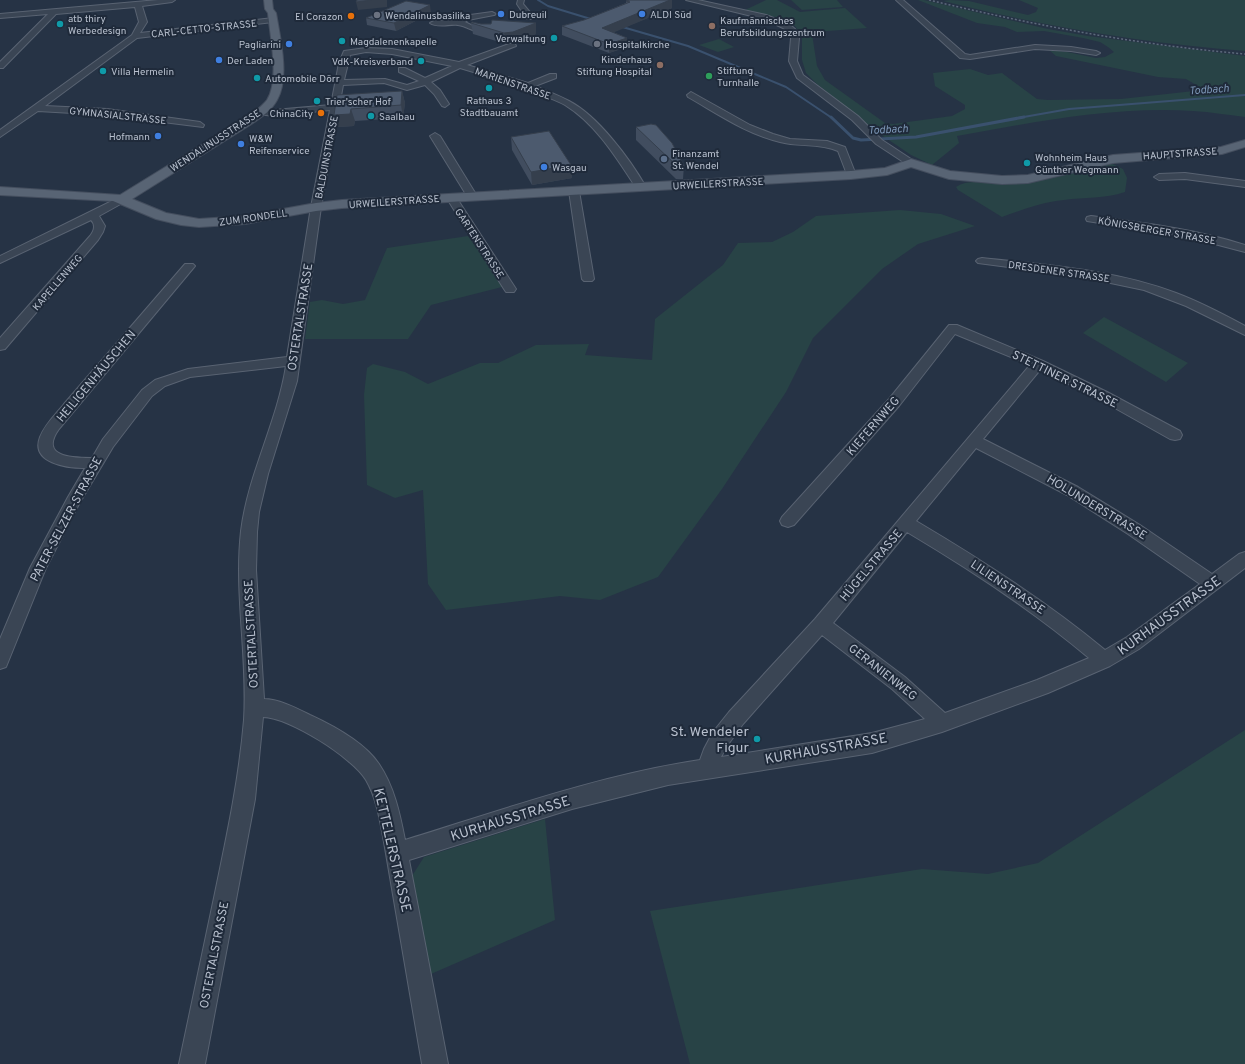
<svg xmlns="http://www.w3.org/2000/svg" width="1245" height="1064" viewBox="0 0 1245 1064" font-family="Overpass,sans-serif">
  <style>
    .green { fill: #284346 }
    .lines { fill: none; stroke-linecap: round; stroke-linejoin: round }
    .stream-far1 { stroke: #3a516e; stroke-width: 2 }
    .stream { stroke: #3a516e; stroke-width: 3 }
    .minor-casing { stroke: #596372; stroke-width: 2 }
    .major-casing { stroke: #444e5e; stroke-width: 2 }
    .minor { fill: #3a4554; fill-rule: evenodd }
    .major { fill: #586474; fill-rule: evenodd }
    .rail { stroke: #5c697b; stroke-width: 1.5; stroke-dasharray: 2 2; stroke-linecap: butt }
    .wall { fill: #414d5f }
    .shaded-wall { fill: #353f4d }
    .building { fill: #4c5a6e; stroke: #353f4d }
    .shop-dot { fill: #3f7fe0; stroke: #1f2a3a; stroke-width: 1.5 }
    .worship-dot { fill: #6b7280; stroke: #1f2a3a; stroke-width: 1.5 }
    .food-dot { fill: #e8710a; stroke: #1f2a3a; stroke-width: 1.5 }
    .culture-dot { fill: #0f9aa8; stroke: #1f2a3a; stroke-width: 1.5 }
    .education-dot { fill: #8d6e63; stroke: #1f2a3a; stroke-width: 1.5 }
    .leisure-dot { fill: #2e9e5b; stroke: #1f2a3a; stroke-width: 1.5 }
    .service-dot { fill: #5c6f8a; stroke: #1f2a3a; stroke-width: 1.5 }
    .labels { text-anchor: middle; stroke-width: 4; stroke-linejoin: round; paint-order: stroke }
    .far-poi-label { font-size: 10px; fill: #b8c0ce; stroke: #1f2a3a; text-anchor: start }
    .far-street-label { font-size: 10px; fill: #b8c0ce; stroke: #1f2a3a }
    .far-water-label { font-size: 11px; font-style: italic; fill: #7d97b6; stroke: #1f2a3a }
    .street-label { font-size: 12px; fill: #b8c0ce; stroke: #1f2a3a }
    .near-street-label { font-size: 14px; fill: #b8c0ce; stroke: #1f2a3a }
    .near-poi-label { font-size: 14px; fill: #b8c0ce; stroke: #1f2a3a; text-anchor: end }
  </style>
  <rect width="100%" height="100%" fill="#263345"/>
  <path class="green" d="M766,0H777L800,12L845,8L867,28L815,32L812,34L817,66L825,80L885,123L893,124L952,116L965,109V105L935,86L933,73L970,69L988,75L1002,73L1037,99L1048,100L1121,99L1194,91L1198,86L1186,79L1158,77L1056,56L1049,50L1067,52L1096,58L1105,57L1114,52L1108,47L1100,42L1083,38L1044,31L1017,32L1005,27L977,23L918,0H924L1048,29L1088,36L1245,56V117C1228,115 1211,112 1193,111C1114,106 1035,122 957,136L959,143L932,165L911,155L880,134L817,84L806,73L802,60V36L795,26L779,18L745,10Z
    M791,0H837L843,7L802,10Z
    M950,0L969,1L1028,15L1036,12L1038,8L1019,0H1245V51C1143,43 1042,26 943,1Z
    M719,39L734,47L718,52L699,45Z
    M1111,163L1123,169L1127,178L1125,192C1105,199 1084,197 1064,200C1042,202 1022,210 1002,217L958,190L956,187C969,178 989,184 1004,184C1040,184 1076,172 1111,163Z
    M900,210L941,214L975,226L918,244L882,269L813,338L786,392L722,489L658,577L600,600L560,596L446,610L428,584L423,490L395,498L367,485L364,395L367,368L373,364L405,372L428,384L480,363H498L536,345L589,344L585,355L652,360L655,319L723,265L738,243L772,242L793,232L816,216Z
    M468,236L503,284L502,287L431,305L408,339H305L310,302L322,300L343,304L365,300L387,248Z
    M1104,317L1188,363L1166,382L1083,333Z
    M1245,730V1064H690L650,911L922,869L988,874L1038,863Z
    M545,819L555,920L431,974L412,876L424,857Z"/>
  <g class="lines">
    <path class="stream-far1" d="M538,0L548,6L594,20
      M619,26L688,46L786,87L832,118
      M1018,118L1069,109L1245,95"/>
    <path class="stream" d="M831,117L853,138L861,140L916,137L1024,117"/>
    <g class="minor-casing">
      <path id="minor" d="M158,0H175L172,2L142,6L147,22L140,33L273,18L277,20L273,22L137,38L45,106L107,109L200,122L204,125L203,127L107,115L38,111L0,137V130L121,43L132,35L139,22L135,7L56,14L3,68H0V62L48,14L0,18V14Z
        M518,0H524L523,4L534,17L533,19H527L517,4Z
        M686,0H698L766,15L789,24L795,29L799,38L797,61L803,75L858,116L882,140L914,161L916,163L914,165H908L876,144L852,120L797,78L789,61L791,38L789,32L783,28L764,19Z
        M896,0H903L965,54L970,55L1035,45L1071,47L1096,51L1100,53L1096,55L1071,51L1035,49L970,59L960,58Z
        M492,12L496,14L494,15L468,20L465,22L477,28L492,29V33C477,35 470,27 458,25C450,24 437,28 430,23L434,21H458L463,16Z
        M509,44H515L516,46L467,65L528,83L550,74H556V78L535,86C547,91 558,95 569,101C598,116 630,159 646,187L645,189H637C617,159 597,125 565,105C551,97 532,93 520,86L460,68L431,82L440,90L449,104L445,107L442,106L434,94L425,85L407,90L384,83L343,85L321,207L297,381L268,474L259,512L257,532L256,570L264,699C279,699 296,708 310,715C334,726 364,742 379,764C394,786 400,814 405,840C502,810 600,775 700,760L704,749L713,732L729,712L815,619L1030,365L955,334L899,406L794,525L788,527L782,525L780,521L782,517L889,399L949,325H957L1043,361L1107,392L1180,431L1182,435L1180,439L1175,440L1170,439L1097,398L1040,370L983,439L1078,487L1140,525L1212,574L1239,554L1245,552V568L1139,649L1110,666L1048,693L942,732L872,753L668,785L572,809L409,860L448,1064H422L384,842C380,821 377,799 366,780C353,758 289,717 263,717L255,799L205,1064H179C191,1007 203,950 215,893C227,835 239,779 244,720C248,657 234,594 241,531C248,474 277,423 286,366L190,377L165,386L152,396L113,447L79,504L46,568L6,667L0,669V639L30,568L68,497L85,468C67,468 30,463 40,437C45,424 56,414 64,404L185,264H193L195,266L59,429C39,457 72,458 92,458L103,439L142,390L155,380L188,369L287,357L311,207L330,110L274,116L258,114L257,112L258,110H274L331,105L339,63L344,51L366,48L392,49L459,62ZM366,52L392,54L452,66L425,78L405,68H399V72L419,81L407,85L385,79L344,80L350,55ZM976,448L1067,495L1128,534L1200,584L1127,637L1105,650C1046,601 982,560 916,521ZM907,532C971,570 1032,610 1089,658L1037,680L945,713L905,677L833,623ZM822,635L892,689L925,719L872,733L721,757L727,746L743,724Z
        M691,92L750,125L773,134L790,139L827,141L845,147L856,175L851,178L848,177L838,151C819,143 799,147 780,142C746,134 718,114 688,97L687,95Z
        M435,133L440,136L477,196L476,198H468L467,196L430,136Z
        M1185,173L1245,181V187L1185,179L1159,180L1154,177L1159,174Z
        M574,188L579,191L594,279L592,281H584L582,279L569,191Z
        M451,194L456,197L516,289L514,292H506L504,289L446,197Z
        M122,196L127,199L126,201L99,216L105,226L103,232L98,240L5,349L0,350V338L90,236C94,231 96,225 91,220L0,263V256Z
        M1091,216C1143,223 1195,229 1245,245V252L1188,237L1087,221L1086,219L1087,217Z
        M982,258C1047,265 1115,270 1176,293C1200,302 1223,314 1245,326V335L1186,306L1144,290L1077,276L978,263L976,261L978,259Z"/>
    </g>
    <g class="major-casing">
      <path id="major" d="M264,0H272L273,9L276,13C280,37 290,78 277,100C271,111 260,118 250,125L132,199L166,213L199,219L245,216L316,203L342,200L851,171L885,168L911,159L950,171L1002,176L1028,175L1113,155L1221,147L1245,140V147L1222,154L1113,163L1028,183L1002,184L949,179L911,167L887,175L851,179L342,208L316,211L245,224L199,227L181,225L156,219L113,201L0,195V187L120,195L253,113C258,109 263,105 267,100C280,80 270,36 268,13L265,9Z"/>
    </g>
    <use href="#minor" class="minor"/>
    <use href="#major" class="major"/>
    <path class="rail" d="M929,0C1033,25 1138,45 1245,54"/>
  </g>
  <path class="wall" d="M630,0H672V8L613,32L627,38V47L609,53L562,35V26L584,20L626,3V1Z
    M431,13L396,31L367,25L366,18Z
    M471,23L481,24L536,23V34L514,42L506,44L473,34Z
    M402,91L405,103L403,118L355,121L354,126L338,127L334,115Z
    M636,127L684,166L683,179H676L636,140Z
    M511,137L571,165L572,178L532,185L512,150Z"/>
  <path class="shaded-wall" d="M372,0H387V7L358,10L356,2Z
    M670,0H672V8L603,37L602,28Z
    M430,5L431,13L396,31L394,23Z
    M536,23V34L514,42L506,44L504,33Z
    M627,38V47L609,53V44Z
    M402,91L405,103L403,118L401,105Z
    M351,109L355,121L354,126L338,127L334,115Z
    M571,165L572,178L532,185L531,172Z"/>
  <path class="building" d="M357,0H372L356,2Z
    M630,0H670L602,28L627,38L609,44L562,26L584,20L630,2L626,1Z
    M406,1L430,5L394,23L366,18Z
    M492,20L536,23L513,32L504,33L471,23L472,22L481,24H491Z
    M402,91L401,105L351,109L350,114L334,115L337,95Z
    M651,124L656,125L672,143L684,166H677L636,127Z
    M549,131L571,165L531,172L511,137Z"/>
  <g class="shop-dot">
    <circle cx="501" cy="14" r="4"/>
    <circle cx="642" cy="14" r="4"/>
    <circle cx="289" cy="44" r="4"/>
    <circle cx="219" cy="60" r="4"/>
    <circle cx="158" cy="136" r="4"/>
    <circle cx="241" cy="144" r="4"/>
    <circle cx="544" cy="167" r="4"/>
  </g>
  <g class="worship-dot">
    <circle cx="377" cy="15" r="4"/>
    <circle cx="597" cy="44" r="4"/>
  </g>
  <g class="food-dot">
    <circle cx="351" cy="16" r="4"/>
    <circle cx="321" cy="113" r="4"/>
  </g>
  <g class="culture-dot">
    <circle cx="60" cy="24" r="4"/>
    <circle cx="554" cy="38" r="4"/>
    <circle cx="342" cy="41" r="4"/>
    <circle cx="421" cy="61" r="4"/>
    <circle cx="103" cy="71" r="4"/>
    <circle cx="257" cy="78" r="4"/>
    <circle cx="489" cy="88" r="4"/>
    <circle cx="317" cy="101" r="4"/>
    <circle cx="371" cy="116" r="4"/>
    <circle cx="1027" cy="163" r="4"/>
    <circle cx="757" cy="739" r="4"/>
  </g>
  <g class="education-dot">
    <circle cx="712" cy="26" r="4"/>
    <circle cx="660" cy="65" r="4"/>
  </g>
  <circle class="leisure-dot" cx="709" cy="76" r="4"/>
  <circle class="service-dot" cx="664" cy="159" r="4"/>
  <g class="labels">
    <g class="far-poi-label">
      <text x="509" y="18">Dubreuil</text>
      <text x="650" y="18">ALDI Süd</text>
      <text x="385" y="19">Wendalinusbasilika</text>
      <text x="343" y="20" text-anchor="end">El Corazon</text>
      <text x="68" y="22">atb thiry<tspan x="68" dy="12">Werbedesign</tspan></text>
      <text x="720" y="24">Kaufmännisches<tspan x="720" dy="12">Berufsbildungszentrum</tspan></text>
      <text x="546" y="42" text-anchor="end">Verwaltung</text>
      <text x="350" y="45">Magdalenenkapelle</text>
      <text x="281" y="48" text-anchor="end">Pagliarini</text>
      <text x="605" y="48">Hospitalkirche</text>
      <text x="652" y="63" text-anchor="end">Kinderhaus<tspan x="652" dy="12">Stiftung Hospital</tspan></text>
      <text x="227" y="64">Der Laden</text>
      <text x="413" y="65" text-anchor="end">VdK-Kreisverband</text>
      <text x="717" y="74">Stiftung<tspan x="717" dy="12">Turnhalle</tspan></text>
      <text x="111" y="75">Villa Hermelin</text>
      <text x="265" y="82">Automobile Dörr</text>
      <text x="489" y="104" text-anchor="middle">Rathaus 3<tspan x="489" dy="12">Stadtbauamt</tspan></text>
      <text x="325" y="105">Trier'scher Hof</text>
      <text x="313" y="117" text-anchor="end">ChinaCity</text>
      <text x="379" y="120">Saalbau</text>
      <text x="150" y="140" text-anchor="end">Hofmann</text>
      <text x="249" y="142">W&amp;W<tspan x="249" dy="12">Reifenservice</tspan></text>
      <text x="672" y="157">Finanzamt<tspan x="672" dy="12">St. Wendel</tspan></text>
      <text x="1035" y="161">Wohnheim Haus<tspan x="1035" dy="12">Günther Wegmann</tspan></text>
      <text x="552" y="171">Wasgau</text>
    </g>
    <g class="far-street-label">
      <text transform="translate(204 28) rotate(-6)" y="4">CARL-CETTO-STRASSE</text>
      <text transform="translate(513 83) rotate(19)" y="4">MARIENSTRASSE</text>
      <text transform="translate(118 115) rotate(6)" y="4">GYMNASIALSTRASSE</text>
      <text transform="translate(215 140) rotate(-33)" y="4">WENDALINUSSTRASSE</text>
      <text transform="translate(1180 153) rotate(-4)" y="4">HAUPTSTRASSE</text>
      <text transform="translate(326 157) rotate(-79)" y="4">BALDUINSTRASSE</text>
      <text transform="translate(718 183) rotate(-3)" y="4">URWEILERSTRASSE</text>
      <text transform="translate(394 201) rotate(-4)" y="4">URWEILERSTRASSE</text>
      <text transform="translate(253 217) rotate(-8)" y="4">ZUM RONDELL</text>
      <text transform="translate(1157 230) rotate(10)" y="4">KÖNIGSBERGER STRASSE</text>
      <text transform="translate(480 243) rotate(57)" y="4">GARTENSTRASSE</text>
      <text transform="translate(1059 271) rotate(8)" y="4">DRESDENER STRASSE</text>
      <text transform="translate(57 282) rotate(-49)" y="4">KAPELLENWEG</text>
    </g>
    <g class="far-water-label">
      <text transform="translate(1209 89) rotate(-4)" y="4">Todbach</text>
      <text transform="translate(888 129) rotate(-3)" y="4">Todbach</text>
    </g>
    <g class="street-label">
      <text transform="translate(300 317) rotate(-81)" y="4">OSTERTALSTRASSE</text>
      <text transform="translate(96 376) rotate(-50)" y="4">HEILIGENHÄUSCHEN</text>
      <text transform="translate(1065 379) rotate(26)" y="4">STETTINER STRASSE</text>
      <text transform="translate(873 426) rotate(-49)" y="4">KIEFERNWEG</text>
      <text transform="translate(1097 507) rotate(31)" y="4">HOLUNDERSTRASSE</text>
      <text transform="translate(66 519) rotate(-62)" y="4">PATER-SELZER-STRASSE</text>
      <text transform="translate(871 565) rotate(-50)" y="4">HÜGELSTRASSE</text>
      <text transform="translate(1008 587) rotate(34)" y="4">LILIENSTRASSE</text>
      <text transform="translate(251 634) rotate(-93)" y="4">OSTERTALSTRASSE</text>
      <text transform="translate(883 672) rotate(38)" y="4">GERANIENWEG</text>
      <text transform="translate(214 955) rotate(-79)" y="4">OSTERTALSTRASSE</text>
    </g>
    <g class="near-street-label">
      <text transform="translate(1169 615) rotate(-36)" y="5">KURHAUSSTRASSE</text>
      <text transform="translate(826 748) rotate(-10)" y="5">KURHAUSSTRASSE</text>
      <text transform="translate(510 818) rotate(-17)" y="5">KURHAUSSTRASSE</text>
      <text transform="translate(393 850) rotate(77)" y="5">KETTELERSTRASSE</text>
    </g>
    <g class="near-poi-label">
      <text x="749" y="736">St. Wendeler<tspan x="749" dy="16">Figur</tspan></text>
    </g>
  </g>
</svg>
